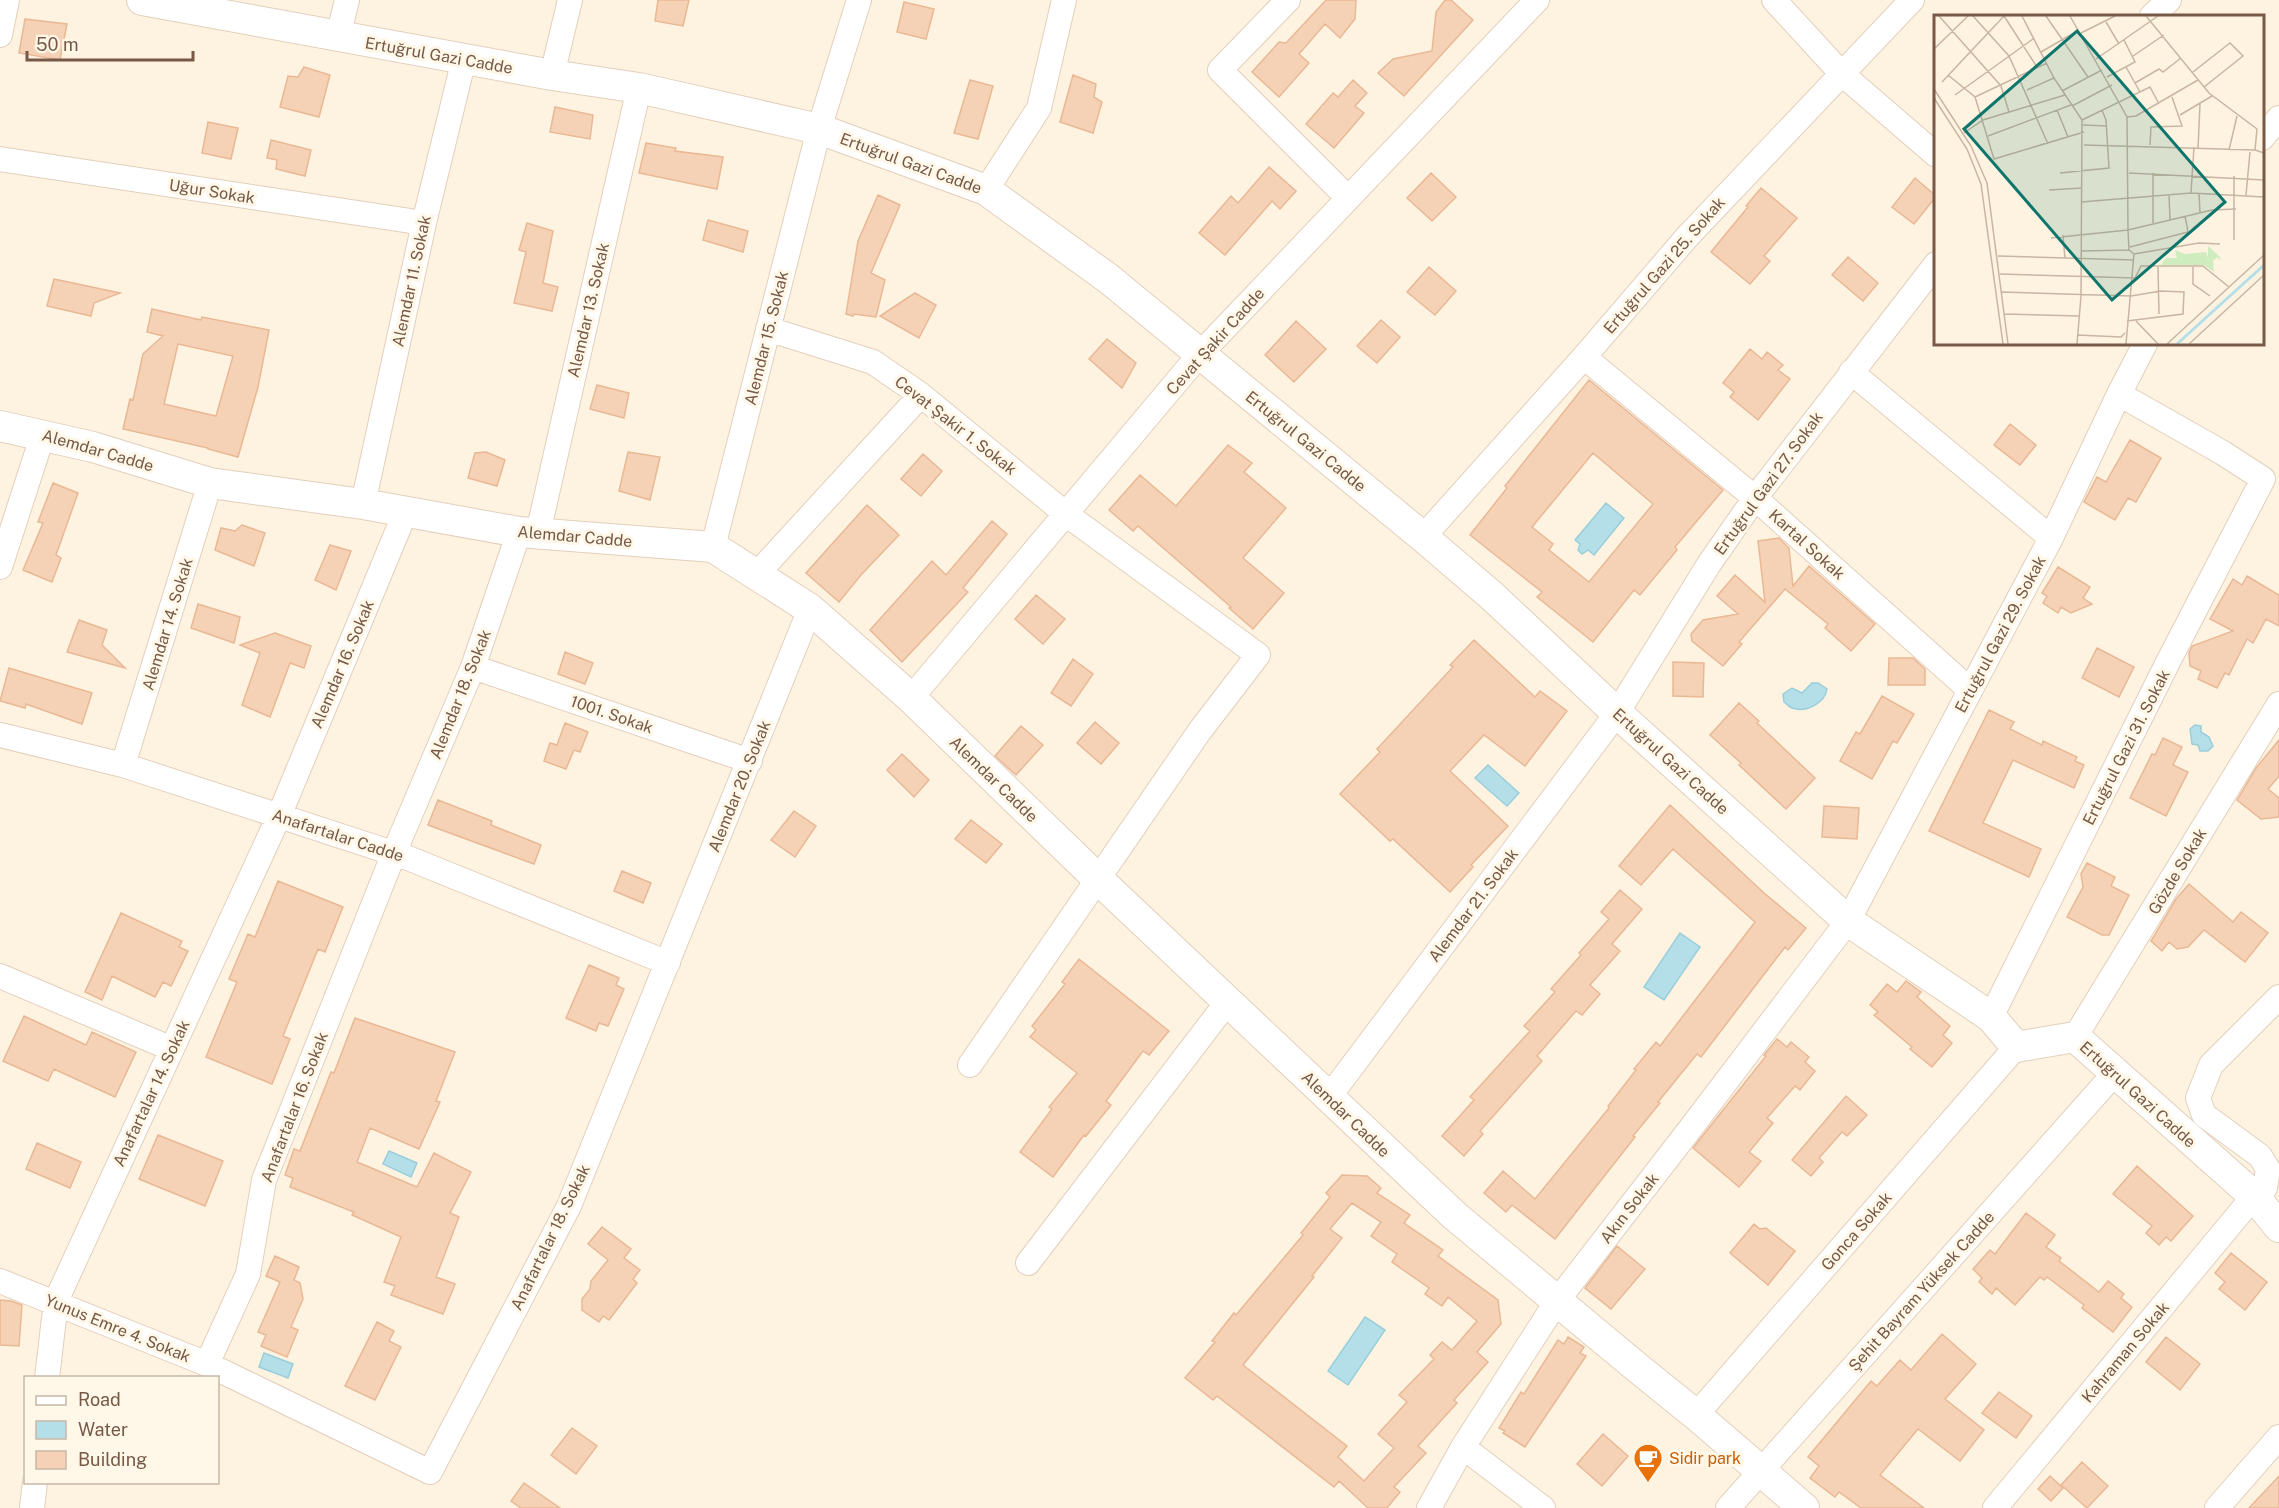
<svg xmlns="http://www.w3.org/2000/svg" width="2279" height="1508" viewBox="0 0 2279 1508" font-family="'Public Sans',sans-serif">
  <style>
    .water { fill: #b4dfe9; stroke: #99cedb; stroke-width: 1.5 }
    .building { fill: #f5d1b6; stroke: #e9b895; stroke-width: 1.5; fill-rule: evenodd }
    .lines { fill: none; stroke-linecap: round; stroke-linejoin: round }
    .minor-casing { stroke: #e3cfbc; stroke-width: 26 }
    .tertiary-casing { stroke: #e3cfbc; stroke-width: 32 }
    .minor { stroke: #fff; stroke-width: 24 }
    .tertiary { stroke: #fff; stroke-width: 30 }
    .labels { text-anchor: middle; stroke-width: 6; stroke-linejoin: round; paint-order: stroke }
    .street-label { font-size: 16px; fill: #765946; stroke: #fff7e8 }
    .food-label { font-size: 16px; fill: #c56008; stroke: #fff7e8; text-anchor: start }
    .inset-river { fill: none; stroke: #b4dfe9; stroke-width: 3 }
    .inset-road { fill: none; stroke: #c8b5a2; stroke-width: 1.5 }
    .view { fill: #0f766e; fill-opacity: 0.15; stroke: #0f766e; stroke-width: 3 }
    .inset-edge { fill: none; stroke: #765946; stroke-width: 3 }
  </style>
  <rect width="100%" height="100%" fill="#fef3e0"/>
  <path class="water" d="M1606,503L1624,518L1594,555L1588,550L1582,554L1578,550L1580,544L1575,540Z
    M1812,683H1818L1827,689C1825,703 1806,713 1792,708C1789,707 1787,704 1784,702L1783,694L1792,688L1802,693Z
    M2195,725L2201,726V732L2209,737L2213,746L2208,751H2200L2198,745L2192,744L2190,729Z
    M1488,765L1519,793L1507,806L1475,778Z
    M1680,933L1700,947L1664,1000L1644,987Z
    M389,1151L417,1163L411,1177L383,1164Z
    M1365,1317L1385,1330L1348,1385L1328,1371Z
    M264,1353L293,1364L288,1378L259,1367Z"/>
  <path class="building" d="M658,0H689L683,26L655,21Z
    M1326,0H1356L1355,19L1340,38L1325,24L1299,54L1309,63L1279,97L1252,72L1279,42L1286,43Z
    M1445,0H1451L1473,20L1404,96L1378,73L1393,59L1432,51L1436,12Z
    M904,2L934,9L926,39L897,32Z
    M25,19L67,24L60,60L19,53Z
    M304,67L330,75L319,117L280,107L288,76L298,77Z
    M1073,75L1096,84L1094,97L1102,102L1093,133L1060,122Z
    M970,80L993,86L978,139L954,133Z
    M1353,80L1367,93L1355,106L1364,113L1334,148L1306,124L1333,93L1338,97Z
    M555,107L593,115L590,139L550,132Z
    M208,122L238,128L231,159L202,153Z
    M271,140L311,150L305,176L276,169L277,160L267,158Z
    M646,143L676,148L675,151L723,157L717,189L639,173Z
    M1269,167L1296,191L1280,209L1272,201L1225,255L1199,233L1231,196L1238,203Z
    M1431,173L1456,197L1432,221L1407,198Z
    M1915,178L1935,195V198L1914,224L1892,207Z
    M1761,188L1797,218L1764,256L1770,261L1750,284L1711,252L1748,207L1746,206Z
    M878,195L900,205L871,273L885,280L876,317L854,314L853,316L846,314L858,241Z
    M708,220L748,231L743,252L703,240Z
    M527,223L553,231L543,283L558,287L552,311L514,303L526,252L519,250Z
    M1848,257L1878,283L1863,301L1832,275Z
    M1429,267L1456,291L1435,315L1407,292Z
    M54,279L120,293L94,303L91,316L47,306Z
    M915,293L936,305L919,338L880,316Z
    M152,309L201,320L202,317L269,330L258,387L238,457L208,449V448L123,429L130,399L133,400L143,354L163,336L147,332ZM178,344L233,356L216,416L164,404Z
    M1381,320L1400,337L1377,363L1357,346Z
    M1296,321L1326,349L1294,382L1265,355Z
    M1107,339L1136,363L1122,388L1089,359Z
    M1750,349L1762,359L1767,352L1783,365L1778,370L1790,379L1758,420L1730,397L1734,392L1723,383Z
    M1589,380L1723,490L1675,547L1677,550L1640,595L1634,590L1593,642L1537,597L1542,592L1470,535L1507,488L1505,486ZM1593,453L1653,504L1589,582L1549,550L1553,544L1532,527Z
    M597,385L629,393L624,418L590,409Z
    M2010,424L2036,445L2020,465L1994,445Z
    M2130,440L2161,458L2136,502L2128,498L2115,520L2084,502L2097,477L2106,482Z
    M1228,445L1252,463L1244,472L1286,508L1243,558L1284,593L1253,629L1229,608L1231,607L1138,526L1133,531L1109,510L1140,475L1176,506Z
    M486,452L505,460L497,486L468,478L475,453Z
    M628,452L660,457L650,500L619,491Z
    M923,454L942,471L921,496L901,479Z
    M53,483L78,493L56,555L61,558L52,582L23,570L43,523L38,522Z
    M867,505L899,535L861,575L839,602L806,573Z
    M992,521L1007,534L963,588L968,592L902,662L870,630L932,561L946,575Z
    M242,525L265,533L254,566L215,550L221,528L235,531Z
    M1779,538L1789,548L1793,586L1809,566L1875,624L1851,651L1825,628L1828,624L1785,589L1739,642L1742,644L1723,666L1692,641L1691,634L1703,620L1738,614L1717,596L1735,575L1765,602L1758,541Z
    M330,545L351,551L336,590L315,580Z
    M2058,567L2090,587L2083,598L2092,604L2071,613L2061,607L2058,613L2043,603L2047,596L2042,593Z
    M2247,576L2279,595V626L2266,619L2253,643L2247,639L2229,675L2225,673L2217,688L2198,679L2201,671L2190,666L2189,653L2192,646L2233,631L2210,619L2233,579L2242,585Z
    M1036,595L1065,619L1043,644L1015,619Z
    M198,604L240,617L234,643L191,628Z
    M79,620L107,630L102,645L125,668L67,652Z
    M275,633L311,646L304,668L290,663L270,717L242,705L260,653L240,645Z
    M1474,640L1535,697L1540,691L1567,711L1525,766L1484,735L1450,771L1508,826L1471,865L1473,867L1450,892L1393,839L1390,841L1340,794L1380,752L1377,749L1453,667L1450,665Z
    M2097,648L2134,667L2119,697L2082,678Z
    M565,652L593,663L585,684L558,674Z
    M1889,658H1913L1925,669V685H1888Z
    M1073,659L1093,674L1071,706L1051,693Z
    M1673,662L1704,663L1703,697L1673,696Z
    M9,668L92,693L82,724L26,704L25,708L0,701Z
    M1882,696L1914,714L1897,743L1893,741L1872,779L1840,761L1856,732L1860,734Z
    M1739,703L1759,721L1757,723L1815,778L1786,809L1739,765L1741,763L1710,735Z
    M1989,710L2014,722L2010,729L2042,745L2043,741L2077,757L2075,761L2084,765L2074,788L2013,760L1983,823L2041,849L2029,877L1929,831Z
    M1095,722L1119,743L1101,764L1077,743Z
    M565,723L588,732L580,752L574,750L566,769L544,761L550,743L557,745Z
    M1021,726L1043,745L1016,775L995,756Z
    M2163,738L2182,747L2173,765L2188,772L2166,816L2130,798L2152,754L2155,755Z
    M2279,740V776L2268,789L2279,798V817L2261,819L2237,800L2256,768Z
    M902,754L929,780L914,797L887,770Z
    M438,800L492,821L491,825L541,845L534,864L428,825Z
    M1670,805L1764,893L1806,928L1788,950L1785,947L1701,1057L1697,1054L1658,1102L1660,1103L1633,1136L1635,1137L1555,1239L1512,1205L1506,1212L1484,1193L1503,1171L1535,1199L1609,1108L1608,1106L1636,1070L1634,1069L1656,1042L1660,1046L1755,922L1673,849L1641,885L1619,866Z
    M1824,806L1859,808L1857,839L1822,837Z
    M794,811L816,826L795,857L771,840Z
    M971,820L1002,844L986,863L955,839Z
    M2087,863L2115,877L2111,886L2129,895L2109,935H2102L2067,917L2083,887L2081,874Z
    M622,871L651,883L643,903L614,891Z
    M278,881L343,907L325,952L318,949L283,1036L290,1039L272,1084L206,1057L237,982L229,979L248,934L255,937Z
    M2189,884L2233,922L2241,912L2268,933L2245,962L2204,930L2188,947L2177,949L2169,942L2162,951L2151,941L2176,899Z
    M1620,890L1642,909L1612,944L1620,951L1590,985L1600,994L1582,1015L1576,1011L1537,1056L1542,1061L1480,1131L1483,1134L1464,1156L1442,1136L1474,1100L1470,1097L1530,1031L1524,1026L1555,992L1551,989L1581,955L1579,953L1609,919L1601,912Z
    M121,913L182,941L179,947L188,951L171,986L163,982L155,997L112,976L102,1000L85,992Z
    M1079,959L1169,1031L1149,1055L1143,1051L1106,1101L1111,1105L1086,1136L1084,1135L1053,1177L1020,1152L1052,1109L1049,1107L1077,1073L1030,1037L1036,1030L1032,1026L1065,984L1062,982Z
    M589,965L619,978L616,985L624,989L608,1026L599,1023L596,1031L566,1018Z
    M1906,981L1921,992L1917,997L1950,1026L1943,1035L1952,1043L1932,1067L1910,1049L1912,1047L1874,1015L1878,1012L1870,1005L1887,984L1897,992Z
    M24,1016L86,1045L92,1032L136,1052L115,1097L54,1069L48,1081L3,1061Z
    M355,1018L455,1052L436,1101L440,1102L419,1149L370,1128L357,1162L417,1187L434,1153L471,1172L450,1213L459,1217L436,1277L455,1284L443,1314L391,1295L395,1286L384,1282L401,1237L352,1215L354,1212L290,1187L293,1178L285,1175L294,1149L300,1151L331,1072L334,1073Z
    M1777,1039L1787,1047L1791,1042L1809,1057L1805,1062L1815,1071L1800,1090L1795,1086L1767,1118L1773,1123L1749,1152L1761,1161L1739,1187L1693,1148L1766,1056L1764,1055Z
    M1846,1096L1867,1115L1847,1136L1842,1132L1819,1158L1823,1162L1811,1176L1792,1160Z
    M158,1135L223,1161L205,1206L139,1179Z
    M37,1143L81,1162L70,1188L26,1169Z
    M2137,1166L2193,1216L2171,1241L2166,1237L2159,1245L2146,1233L2152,1226L2113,1194Z
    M1342,1175L1367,1176L1381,1188L1377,1193L1410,1215L1404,1223L1443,1250L1438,1256L1498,1300L1501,1324L1477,1352L1488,1362L1454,1400L1457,1403L1418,1446L1426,1453L1394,1487L1400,1492L1387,1508H1368L1339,1481L1334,1487L1217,1396L1213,1400L1185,1378L1215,1342L1212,1341L1234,1313L1236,1315L1303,1235L1301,1233L1330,1197L1326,1193ZM1352,1203L1381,1222L1371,1236L1397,1254L1392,1262L1429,1288L1425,1294L1442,1306L1448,1297L1477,1321L1452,1350L1442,1342L1430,1355L1434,1359L1399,1395L1407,1402L1378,1434L1394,1448L1364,1481L1338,1457L1347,1446L1243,1365L1314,1277L1312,1276L1342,1238L1330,1229Z
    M2026,1213L2055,1235L2046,1247L2061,1258L2059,1261L2099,1292L2108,1281L2124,1294L2121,1298L2132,1307L2113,1332L2082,1308L2084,1305L2047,1277L2044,1280L2040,1277L2015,1305L1996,1288L1992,1294L1979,1282L1982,1278L1973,1269L1990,1250L1995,1254Z
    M1754,1224L1760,1229L1766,1228L1795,1251L1768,1285L1730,1253Z
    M602,1227L631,1249L624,1258L640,1270L633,1279L637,1283L609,1320L603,1316L599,1322L582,1310V1299L590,1289L591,1281L608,1260L588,1244Z
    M1617,1246L1645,1269L1611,1309L1585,1288Z
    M2231,1253L2267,1282L2245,1310L2219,1289L2225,1282L2215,1273Z
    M275,1256L299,1267L294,1280L300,1283L303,1299L291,1327L298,1330L287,1357L261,1346L266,1335L258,1332L280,1282L266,1276Z
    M0,1300L11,1301L22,1305L19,1346L0,1345Z
    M377,1322L394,1331L389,1341L401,1347L375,1400L345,1386Z
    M1942,1334L1976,1364L1945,1399L1984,1430L1960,1461L1918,1429L1880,1475L1924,1508H1861L1839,1492L1835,1497L1810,1478L1819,1466L1808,1457L1871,1381L1877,1386L1900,1360L1911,1370Z
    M1568,1337L1584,1347L1580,1353L1586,1356L1525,1447L1503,1433L1505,1431L1499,1428L1521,1392L1524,1394L1558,1340L1564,1344Z
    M2166,1337L2200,1364L2180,1390L2146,1362Z
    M1999,1392L2032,1416L2016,1438L1982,1413Z
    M572,1428L597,1446L576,1474L551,1455Z
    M1603,1434L1628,1456L1602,1486L1577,1464Z
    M2082,1462L2108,1486L2087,1508L2061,1485Z
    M2050,1476L2063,1488L2051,1501L2038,1489Z
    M2279,1476V1508H2249Z
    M524,1483L560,1508H521L511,1501Z"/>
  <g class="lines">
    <g class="minor-casing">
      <path id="minor" d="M1288,0L1220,70L1348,198
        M1774,0L1841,73L1936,155
        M2152,16L2169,0
        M0,35L7,0
        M338,37L347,0
        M552,75L570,0
        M2262,138L2279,118
        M0,159L424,223
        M986,190L1039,108L1064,0
        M768,329L873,362L921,395L1066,514L1258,655L1199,732L970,1065
        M1584,357L1755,498L1970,690
        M1851,372L2051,538
        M363,504L424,223L464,59
        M538,533L639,88
        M1423,537L1584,357L1687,237L1912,0
        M713,547L819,129L859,0
        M0,567L43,434
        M756,575L921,395
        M473,667L750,761
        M911,698L1200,354L1537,0
        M0,735L123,765L408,858L668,963
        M123,765L210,483
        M0,976L172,1049
        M1991,1017L2168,662L2263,479L2223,453L2119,394
        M2075,1037L2279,704
        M1329,1097L1617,713L1709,564L1755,498L1936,264
        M1028,1263L1228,1001
        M0,1281L207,1364L430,1472L569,1206L810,609
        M207,1364L248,1274L264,1180L394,853L473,667L519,532
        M47,1378L56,1301L279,816L405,513
        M1696,1415L2016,1047
        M1463,1447L1543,1508
        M32,1508L35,1482
        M1429,1508L1463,1447L1557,1301L1687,1133L1848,921L2051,538L2119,394L2145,344
        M1728,1508L2114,1074
        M1995,1508L2254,1196L2265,1188L2268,1169L2260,1156L2204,1115L2198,1098L2211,1065L2279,997
        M2217,1508L2279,1437"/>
    </g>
    <g class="tertiary-casing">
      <path id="tertiary" d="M142,0L552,75L639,88L819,129L986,190L1109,279L1423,537L1492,596L1617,713L1848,921L1991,1017L2016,1047L2075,1037L2254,1196L2279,1227
        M0,426L93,447L210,483L363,504L519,532L713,547L810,609L911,698L1099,880L1455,1216L1639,1369L1696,1415L1804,1508"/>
    </g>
    <use href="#minor" class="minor"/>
    <use href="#tertiary" class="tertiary"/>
  </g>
  <defs>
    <g id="cafe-pin" transform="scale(1.5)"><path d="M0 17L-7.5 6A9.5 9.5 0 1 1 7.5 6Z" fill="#e8710a" stroke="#fff7e8"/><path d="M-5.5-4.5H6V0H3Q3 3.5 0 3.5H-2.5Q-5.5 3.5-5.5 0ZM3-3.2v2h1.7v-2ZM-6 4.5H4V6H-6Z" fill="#fff"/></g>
  </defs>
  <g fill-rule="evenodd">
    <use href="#cafe-pin" x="1648" y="1458"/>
  </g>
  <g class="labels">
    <g class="street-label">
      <text transform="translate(439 55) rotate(10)" y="6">Ertuğrul Gazi Cadde</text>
      <text transform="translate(911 163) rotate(20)" y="6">Ertuğrul Gazi Cadde</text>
      <text transform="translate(212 191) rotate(9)" y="6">Uğur Sokak</text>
      <text transform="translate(1664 265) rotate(-49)" y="6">Ertuğrul Gazi 25. Sokak</text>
      <text transform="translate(411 281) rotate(-78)" y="6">Alemdar 11. Sokak</text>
      <text transform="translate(588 310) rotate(-77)" y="6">Alemdar 13. Sokak</text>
      <text transform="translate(766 338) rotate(-76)" y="6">Alemdar 15. Sokak</text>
      <text transform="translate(1215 341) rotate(-48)" y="6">Cevat Şakir Cadde</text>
      <text transform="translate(956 425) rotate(38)" y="6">Cevat Şakir 1. Sokak</text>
      <text transform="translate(1306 441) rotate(39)" y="6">Ertuğrul Gazi Cadde</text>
      <text transform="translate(98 450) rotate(16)" y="6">Alemdar Cadde</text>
      <text transform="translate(1768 483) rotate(-54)" y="6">Ertuğrul Gazi 27. Sokak</text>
      <text transform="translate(575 536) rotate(5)" y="6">Alemdar Cadde</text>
      <text transform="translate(1807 544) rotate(42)" y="6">Kartal Sokak</text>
      <text transform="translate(167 624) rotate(-73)" y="6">Alemdar 14. Sokak</text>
      <text transform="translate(2000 634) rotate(-62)" y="6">Ertuğrul Gazi 29. Sokak</text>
      <text transform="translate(342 664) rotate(-67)" y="6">Alemdar 16. Sokak</text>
      <text transform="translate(460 694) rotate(-68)" y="6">Alemdar 18. Sokak</text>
      <text transform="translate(612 714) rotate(19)" y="6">1001. Sokak</text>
      <text transform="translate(2126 747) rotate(-63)" y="6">Ertuğrul Gazi 31. Sokak</text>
      <text transform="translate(1671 761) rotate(42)" y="6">Ertuğrul Gazi Cadde</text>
      <text transform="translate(994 779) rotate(44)" y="6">Alemdar Cadde</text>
      <text transform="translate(739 786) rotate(-68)" y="6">Alemdar 20. Sokak</text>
      <text transform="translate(338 835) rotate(18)" y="6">Anafartalar Cadde</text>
      <text transform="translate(2177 871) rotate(-59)" y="6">Gözde Sokak</text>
      <text transform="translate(1473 905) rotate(-53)" y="6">Alemdar 21. Sokak</text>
      <text transform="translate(151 1093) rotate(-65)" y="6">Anafartalar 14. Sokak</text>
      <text transform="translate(2138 1094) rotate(42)" y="6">Ertuğrul Gazi Cadde</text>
      <text transform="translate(294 1107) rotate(-69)" y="6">Anafartalar 16. Sokak</text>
      <text transform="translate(1346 1114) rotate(44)" y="6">Alemdar Cadde</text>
      <text transform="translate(1629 1208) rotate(-52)" y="6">Akın Sokak</text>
      <text transform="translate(1856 1231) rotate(-49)" y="6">Gonca Sokak</text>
      <text transform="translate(550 1237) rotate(-64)" y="6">Anafartalar 18. Sokak</text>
      <text transform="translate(1921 1291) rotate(-48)" y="6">Şehit Bayram Yüksek Cadde</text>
      <text transform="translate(118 1328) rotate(22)" y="6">Yunus Emre 4. Sokak</text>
      <text transform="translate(2125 1352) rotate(-50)" y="6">Kahraman Sokak</text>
    </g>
    <g class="food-label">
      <text x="1669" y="1464">Sidir park</text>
    </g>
  </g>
  <g transform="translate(1934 15)">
    <rect width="330" height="330" fill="#fef3e0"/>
    <path d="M274,231L286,242L287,246L283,242L279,246L280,257L270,250H227L232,243H243L241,235L251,239L272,237L274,243Z" fill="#cfecbe"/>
    <path class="inset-river" d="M243,329L330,250"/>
    <path class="inset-road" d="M5,1L67,71L75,97M39,1L75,41L114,129M70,1L103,52M88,1L120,63L148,105L147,281L143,329M112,1L154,62M136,1L193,102L194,215L195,235L200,239L192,329M212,1L275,78L323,114M172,7L185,29M147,18L181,1M0,34L34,1M107,37L145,15M199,41L230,20M162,44L224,1M192,52L206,77M259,57L296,28L309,41L270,72M14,60L41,82L60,144L150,117M173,62L201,47L190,25M8,67L70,1M201,68L225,54L229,57L247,43M0,74L37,131L53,168L74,329M93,75L120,63M128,76L168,55M21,80L99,24M41,82L113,48M0,83L33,134L47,169L69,329M138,91L178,70M123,95L134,122M246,100L278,81M193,102L202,101L264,65M148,105L216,72L225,89M149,110L173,111M30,118L49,105L131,80M54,121L137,90M150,130L321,135L330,138M216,130L217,112L248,111L238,82M264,133L266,89M295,135L303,101M321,135L323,114M126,158L175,153L172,105L168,95M195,158L330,165M219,158V208M300,161V225M115,175L148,173M257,178L260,132M265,178L266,197M235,179L236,205M312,180L316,137M147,187L257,178L330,182M129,220L131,244M117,223L194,215L278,195L302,194M196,232L254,217L251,201M147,236L195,235M200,239L265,228L286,229M64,241L200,245M224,252L225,299M259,252V269L276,281M66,259L201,263L207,251H269L295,272M68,277L197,281L227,276L250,277L249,299L193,306M70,299L145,301M202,306L224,329M143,320L187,322L191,318M233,329L330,240M255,329L330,260"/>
    <path class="view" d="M143,16L291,187L178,285L30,114Z"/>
    <rect width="330" height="330" class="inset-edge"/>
  </g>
  <rect x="24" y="1376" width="195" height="108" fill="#fff7e8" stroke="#c8b8a7" stroke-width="1.5"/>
  <rect x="36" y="1396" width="30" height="9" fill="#ffffff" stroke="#c8b8a7" stroke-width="1.5"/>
  <text x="78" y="1406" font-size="18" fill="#765946">Road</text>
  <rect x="36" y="1421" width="30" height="18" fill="#b4dfe9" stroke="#c8b8a7" stroke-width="1.5"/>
  <text x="78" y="1436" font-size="18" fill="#765946">Water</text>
  <rect x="36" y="1451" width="30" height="18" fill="#f5d1b6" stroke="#c8b8a7" stroke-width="1.5"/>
  <text x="78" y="1466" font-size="18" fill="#765946">Building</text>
  <path d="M27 51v9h166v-9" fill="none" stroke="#765946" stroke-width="3"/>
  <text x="36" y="51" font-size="18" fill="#765946" stroke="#fff7e8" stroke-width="4.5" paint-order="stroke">50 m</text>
</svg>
